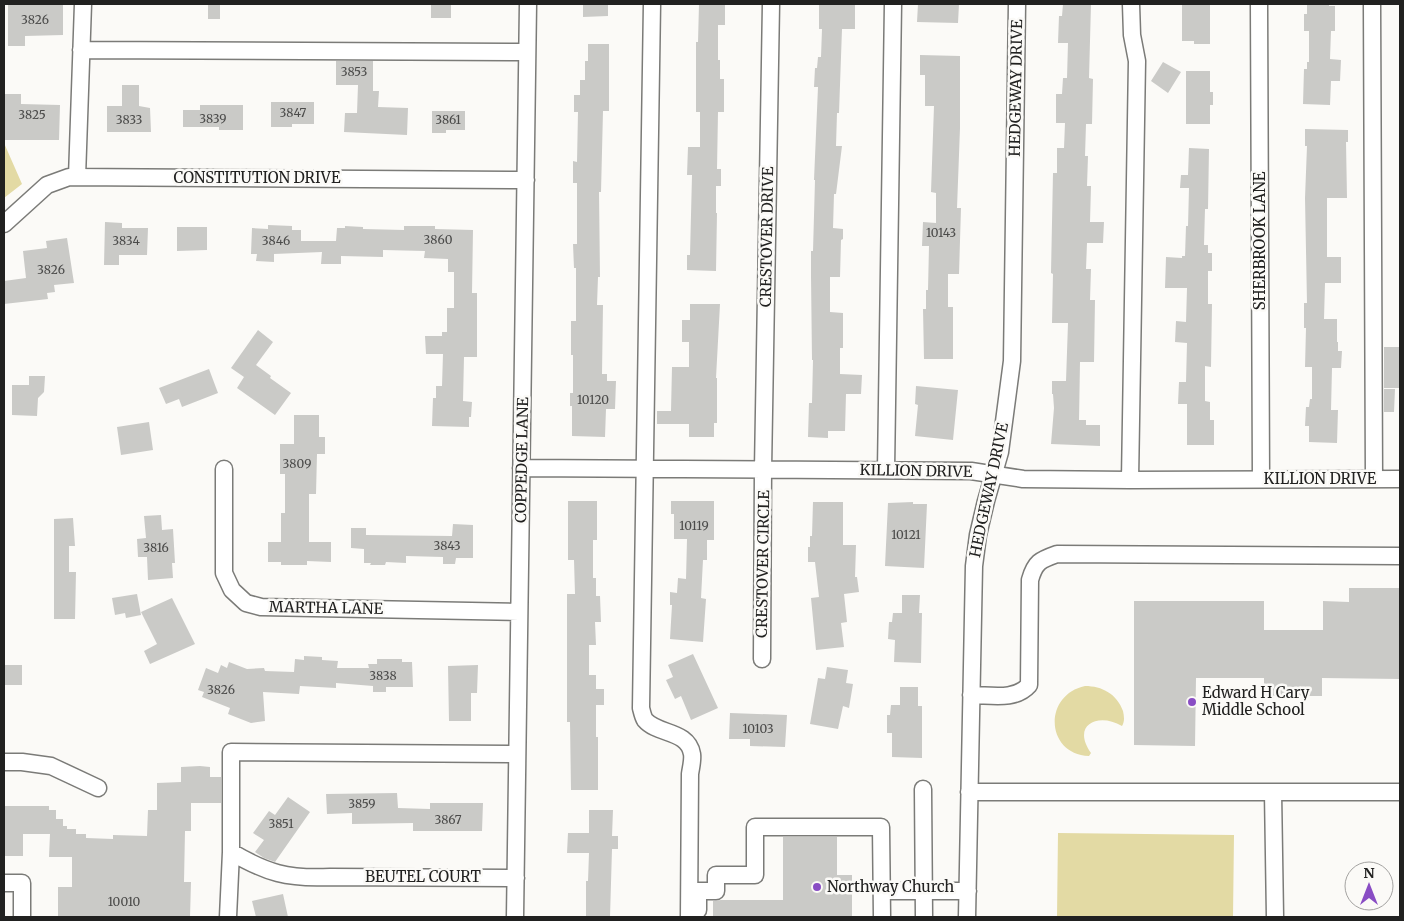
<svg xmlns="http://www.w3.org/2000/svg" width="1404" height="921" viewBox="0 0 1404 921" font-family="Merriweather,serif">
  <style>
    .green { fill: #e3daa4 }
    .building { fill: #cacac7 }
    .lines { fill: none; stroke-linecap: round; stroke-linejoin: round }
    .minor-casing { stroke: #7b7b78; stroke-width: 19 }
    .minor { stroke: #fff; stroke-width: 16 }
    .poi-dot { fill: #894dc4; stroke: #fbfaf7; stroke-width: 2 }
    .labels { text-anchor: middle; stroke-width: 5; stroke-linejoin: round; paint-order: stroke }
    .number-label { font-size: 12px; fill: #4b4b4a }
    .street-label { font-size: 15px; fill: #212120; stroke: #fbfaf7 }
    .poi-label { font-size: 15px; fill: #212120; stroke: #fbfaf7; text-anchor: start }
  </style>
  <rect width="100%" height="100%" fill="#fbfaf7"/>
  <path class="green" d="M4,143L22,184L4,198Z
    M1085,686C1102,686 1117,694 1123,711C1124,716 1125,721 1122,726C1098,712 1071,725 1091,753L1089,756C1045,754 1043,695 1085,686Z
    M1058,833L1234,835L1233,917H1057Z"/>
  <path class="building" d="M8,4H63V35L25,36V46H8Z
    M208,4H220V19H208Z
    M431,4H451V18H431Z
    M583,4H608V16L583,17Z
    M699,4H725V25H718V60H720V79H724V112H718L717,169H721V186H716V213H717L716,271L687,270V255H690L692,175H687L688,147H700V112H696V42H698Z
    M819,4H855V29H842L839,113H837L836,146H842L836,194H834L833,228L843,229V239L841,240L840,277H830V312L843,313V348H840V374L862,375L861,394H846L845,431H828V438L808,437L809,403H812L813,360H812L811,276V251H813L815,180H814L818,87H814L815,68H817L818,57H821L822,29H819Z
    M918,4H959L958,23L917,22Z
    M1063,4H1091L1089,78L1093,79L1092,124H1086L1085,156H1088L1087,186H1091L1090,222H1104L1103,243H1087L1086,269H1091L1090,300H1095L1094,362H1080L1079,420H1086V425H1100V446L1051,444L1054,408L1053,394H1052V381H1066L1068,323H1052L1053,274L1051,273L1053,173H1057V148H1064L1065,123H1056V94H1062L1063,78H1067L1068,43H1058L1059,16H1062Z
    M1182,4H1210V44H1194V41H1182Z
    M1307,4H1329V6H1335V31H1331L1330,59L1341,60L1340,81H1331L1330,105L1303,104L1304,69H1307V62H1309V31H1304V14H1307Z
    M588,44H609V111H603L601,192H599L600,277H598L597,305H603L602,374H607V381H616L615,409H606L605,437L572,436V406H570V393H573V355H571V321H576V268H574L573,244H577V183H573V161L577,162L578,112H574V95H580V80H585V61H588Z
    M920,55L960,56V128L957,208H961L959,274H948V307H953V359H924L923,309H926V290H928L929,246H922L923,222L936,223V193L931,192L934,106H925V75H920Z
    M336,61H373V91H379L378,107L408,108L407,135L344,132L345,113H357L358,85H336Z
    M1163,62L1181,72L1168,93L1151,81Z
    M1186,71H1210V92H1213V105H1210V124H1186Z
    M122,85H139V106L150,108L151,132H107V106H122Z
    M4,94H21V104L60,105L59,140H4Z
    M271,102H314V124H292V127H271Z
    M200,105H243V130H219V127H183V110H200Z
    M432,111H465V130H446V133H432Z
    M1305,129L1348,130V142H1346L1347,198H1327V257H1341V283H1325L1324,319H1337V342H1338V351H1342L1341,368H1332L1331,410H1338L1337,443L1309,442V426H1305L1306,407H1309L1310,399H1312V367H1305L1306,328H1304V303H1307L1305,198L1307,146H1305Z
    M1189,148L1209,149L1208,209H1205L1204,245H1208V253H1212V271H1208V304H1212L1211,367L1205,366V401L1210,402V420H1214V445H1187V404H1178L1179,382H1186L1187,343L1175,342L1176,321L1186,322L1187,288H1165L1166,257L1182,258V256H1185L1186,226H1188L1189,188H1180L1181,175H1188Z
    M105,222L122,223V228H148L147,255H119V265H104Z
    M268,225L292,226V230H301V241H336L337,228H345V226L363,227V229L404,230V226H435V229L473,230L472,293H477V357H464L463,401L472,402L471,417H469V427L432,426L433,398H436V386H442L443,354H426L425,336H442V332H447V308H454V272H448V259L424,258L425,251L383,250V257L341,256V264H321L322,252L274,254V262L256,261L257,254H251L252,228L268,229Z
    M177,227H207V250L177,251Z
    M67,238L74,283L54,285L55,292L47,293L48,299L4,304V281L26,278L23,251L47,248L46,241Z
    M690,304H720L716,378H717V423H714V437H689V424H657V411H671L672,367H689V342H682V320H690Z
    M258,330L273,342L256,365L271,376L270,378L291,393L275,415L237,388L244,377L231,368Z
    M1384,347H1400V388H1384Z
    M209,369L218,393L182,407L179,399L166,404L159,388Z
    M29,376H45L44,392L38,398L37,416L12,415V385H29Z
    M916,386L958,390L953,440L915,436L918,405L915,404Z
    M1384,389H1395L1394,412H1384Z
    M294,415H319V437H325V454H317L316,494H309V542H331V562L307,561V565H281V562H268V542H281V513H285V474H280V444H294Z
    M149,422L153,450L121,455L117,427Z
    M568,501H597V540H593V578H596V596H600L601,622H595L596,645H589V675H596V689H604V705H596V737H598V790H571L570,722H567V594H575L574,560H568Z
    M671,501H714V540H707V560H703L701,598L706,599L703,642L670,639L672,605H670V592L677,593L678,578L686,579L687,539H674V514H671Z
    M813,502H843V545H856L855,577H857L859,592L844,594L847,622L841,623L844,647L816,650L811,598L819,597L815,562H808V547H810V536H812Z
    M913,502V504H927L924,568L885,566L888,503Z
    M161,515L162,530L173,529L175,563H172L173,578L148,580L147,557H138L137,539L146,538L144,516Z
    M73,518L75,546H69V572H76L75,619H54V519Z
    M453,524L473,525V558H456L455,564H443V557L406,556V563L386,562L385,565H370L371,563H364V549L351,548V528H366V535L452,536Z
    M1349,588H1400V679L1322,678V696H1264V678H1196L1195,746L1134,745V601H1264V630H1323V601L1349,602Z
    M137,594L141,615L126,618L125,613L115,615L112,598Z
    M902,595H920L919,613H922L921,663L894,662L895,640L888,639L889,622H892L893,613H902Z
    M172,598L195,644L150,664L144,651L157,644L141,612Z
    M693,654L718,708L691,720L681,696L675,699L666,680L673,677L668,665Z
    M304,656L322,657V660L338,661L337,668H369L368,664H377V659H402V662H412L413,687H386V692H373V686L336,683V688L300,686L299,694L263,692L265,721L251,723L228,714L230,708L202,697L204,692L198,690L206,668L218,673L221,665L227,668L229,662L247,669L264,668L265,671L294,672L295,659L304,660Z
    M4,665H22V685H4Z
    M478,665L477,693H471V721H449L448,666Z
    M827,667L848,670L846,683L853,684L849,708L843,706L838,729L810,724L818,678L825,679Z
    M900,687H918V706H922V758L892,757V733H887V715H890L891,705H900Z
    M730,713L787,715L785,747L750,746V739H729Z
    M200,766L210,767V777H221V803H191V831H185L184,882H191L190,917H58V887H72V857H49L50,834H23V856H4V806H49V810H56V819H63V826H67V829H76V834H86V838L113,839V835L147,836L148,810H157V783L181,782V767Z
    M397,793L398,808L430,809V803H483L482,831H413V823L352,824V813L327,814L326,794Z
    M288,797L310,812L275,862L264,858L255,852L264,840L253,833L269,811L275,815Z
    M589,810H613L612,836H618V849H612L610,917H586V881H588L589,853H567L568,833H589Z
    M783,837H837V875H852V917H713V901L721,900H783Z
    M283,894L288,917H256L252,901Z"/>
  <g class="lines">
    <g class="minor-casing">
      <path id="minor" d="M652,4L641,708C642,712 643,717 645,720C658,735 688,730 692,754C693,760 691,767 690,774L689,917
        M1259,4L1261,479
        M1372,4L1374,479
        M81,50L527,52
        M77,177L83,4
        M4,224L47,185L69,177L526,180
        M521,468L971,471L1023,479L1130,480L1400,479
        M224,469V573L232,590L246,603L261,607L519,612
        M886,470L893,4
        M1130,480L1137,61L1132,35L1131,4
        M762,659L763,470L771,4
        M971,695C991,695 1015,701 1029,685L1030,580C1035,562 1040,560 1057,554L1400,556
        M4,762H22L51,766L98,788
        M923,789L924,917
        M969,792H1400
        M1273,792L1275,917
        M516,878L330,877C287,879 267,873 231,852V752L517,754
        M4,883H22V917
        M882,891H968
        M698,910V891H716V875H755V827H881L882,917
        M228,917L231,852
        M515,917L528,4
        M967,917L974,566L978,535L986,501L1000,452L1012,361L1017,4"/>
    </g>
    <use href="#minor" class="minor"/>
  </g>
  <g class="poi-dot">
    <circle cx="1192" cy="702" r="5"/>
    <circle cx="817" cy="887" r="5"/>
  </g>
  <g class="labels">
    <g class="number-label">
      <text x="35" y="24">3826</text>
      <text x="354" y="76">3853</text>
      <text x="293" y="117">3847</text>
      <text x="32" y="119">3825</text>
      <text x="213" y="123">3839</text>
      <text x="129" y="124">3833</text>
      <text x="448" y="124">3861</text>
      <text x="941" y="237">10143</text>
      <text x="438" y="244">3860</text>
      <text x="126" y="245">3834</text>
      <text x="276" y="245">3846</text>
      <text x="51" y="274">3826</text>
      <text x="593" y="404">10120</text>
      <text x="297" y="468">3809</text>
      <text x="694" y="530">10119</text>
      <text x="906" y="539">10121</text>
      <text x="447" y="550">3843</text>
      <text x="156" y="552">3816</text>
      <text x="383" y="680">3838</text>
      <text x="221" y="694">3826</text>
      <text x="758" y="733">10103</text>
      <text x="362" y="808">3859</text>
      <text x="448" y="824">3867</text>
      <text x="281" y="828">3851</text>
      <text x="124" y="906">10010</text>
    </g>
    <g class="street-label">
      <text transform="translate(1016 88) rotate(-89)" y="5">HEDGEWAY DRIVE</text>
      <text x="257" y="183">CONSTITUTION DRIVE</text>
      <text transform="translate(767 237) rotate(-89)" y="5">CRESTOVER DRIVE</text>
      <text transform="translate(1260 241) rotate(-90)" y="5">SHERBROOK LANE</text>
      <text transform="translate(522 460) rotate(-89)" y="5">COPPEDGE LANE</text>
      <text transform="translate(916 471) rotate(1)" y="5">KILLION DRIVE</text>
      <text x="1320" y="484">KILLION DRIVE</text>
      <text transform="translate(989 490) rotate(-78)" y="5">HEDGEWAY DRIVE</text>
      <text transform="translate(763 564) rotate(-89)" y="5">CRESTOVER CIRCLE</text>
      <text transform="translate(326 608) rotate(1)" y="5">MARTHA LANE</text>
      <text x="423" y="882">BEUTEL COURT</text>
    </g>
    <g class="poi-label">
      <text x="1202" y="698">Edward H Cary<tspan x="1202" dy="17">Middle School</tspan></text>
      <text x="827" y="892">Northway Church</text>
    </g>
  </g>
  <rect width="1404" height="921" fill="none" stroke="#212120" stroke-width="10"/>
  <g transform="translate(1369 886)"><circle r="24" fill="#fbfaf7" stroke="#a4a3a1"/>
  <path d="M0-4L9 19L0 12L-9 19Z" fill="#894dc4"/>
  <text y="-8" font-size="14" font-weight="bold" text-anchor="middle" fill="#212120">N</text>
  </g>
</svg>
